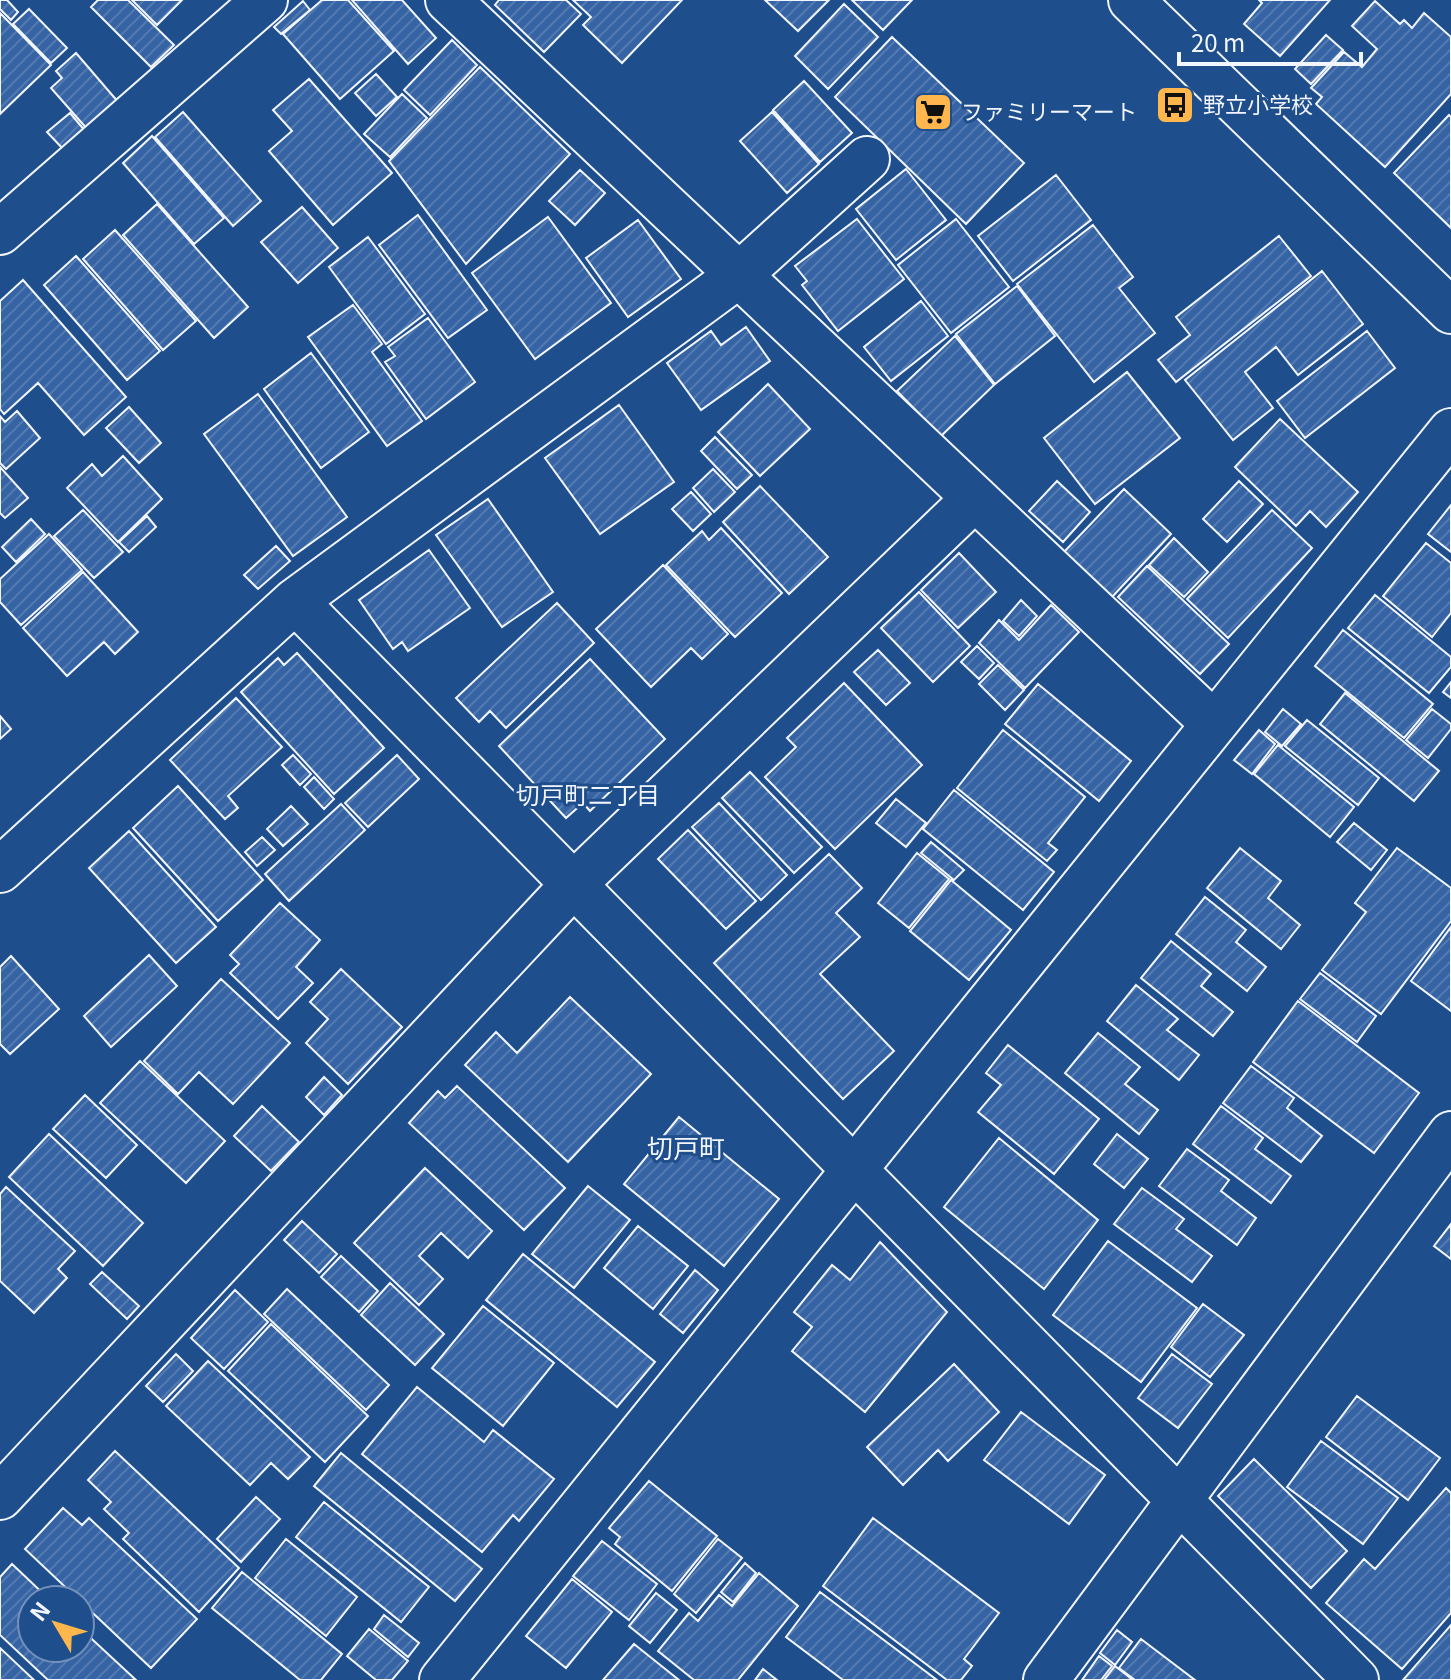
<svg xmlns="http://www.w3.org/2000/svg" width="1451" height="1680" viewBox="0 0 1451 1680" font-family="Georgia,'Noto Sans JP',serif">
  <style>
    .building { fill: url(#building-hatch); stroke: #f2f6ff; stroke-width: 2 }
    .lines { fill: none; stroke-linecap: round; stroke-linejoin: round }
    .minor-casing { stroke: #f2f6ff; stroke-width: 48 }
    .tertiary-casing { stroke: #f2f6ff; stroke-width: 48 }
    .minor { stroke: #1f4e8c; stroke-width: 44 }
    .tertiary { stroke: #1f4e8c; stroke-width: 44 }
    .labels { text-anchor: middle; stroke-width: 6; stroke-linejoin: round; paint-order: stroke }
    .poi-label { font-size: 22px; fill: #f2f6ff; stroke: #1f4e8c; text-anchor: start }
    .neighbourhood-label { font-size: 24px; fill: #f2f6ff; stroke: #1f4e8c }
    .quarter-label { font-size: 26px; fill: #f2f6ff; stroke: #1f4e8c }
  </style>
  <defs>
    <pattern id="building-hatch" width="6" height="6" patternUnits="userSpaceOnUse" patternTransform="scale(2)"><rect width="6" height="6" fill="#3563a3"/><path d="M-1 1l2-2M0 6l6-6M5 7l2-2" fill="none" stroke="#537ab1"/></pattern>
  </defs>
  <rect width="100%" height="100%" fill="#1f4e8c"/>
  <path class="building" d="M0,0H7L18,12L11,20L0,9Z
    M98,0H128L174,45L151,67L91,7Z
    M132,0H182L157,25Z
    M322,0H348L394,51L340,99L283,34Z
    M352,0H402L436,38L408,64Z
    M499,0H566L581,14L544,52L495,5Z
    M573,0H682L622,63L583,25L591,17Z
    M765,0H829L798,31Z
    M852,0H912L883,30Z
    M1259,0H1330L1280,56L1244,24L1262,3Z
    M303,1L310,10L281,34L274,27Z
    M1375,1L1400,24L1404,20L1412,28L1424,13L1451,37V94L1385,167L1316,104L1322,97L1311,88L1344,52L1362,67L1377,49L1352,26Z
    M844,4L878,37L828,89L795,56Z
    M29,9L67,48L51,63L13,24Z
    M0,13L51,65L0,114Z
    M1326,35L1343,50L1311,84L1295,69Z
    M892,37L1024,163L966,224L835,97Z
    M452,40L477,65L430,115L404,90Z
    M76,53L119,103L88,130L51,88L62,78L56,71Z
    M480,67L570,154L466,264L389,161Z
    M376,74L397,97L376,116L355,93Z
    M309,79L392,173L333,225L269,151L292,131L273,110Z
    M804,81L852,133L820,162L773,110Z
    M402,94L427,118L390,157L364,134Z
    M183,112L261,201L233,226L155,137Z
    M772,112L819,164L787,193L740,141Z
    M70,113L86,132L65,151L47,132Z
    M1449,115L1451,117V228L1394,173Z
    M152,136L224,218L194,244L123,163Z
    M906,169L946,220L896,260L856,209Z
    M580,170L605,193L575,225L549,201Z
    M1056,175L1091,220L1013,281L978,236Z
    M157,204L248,307L214,338L123,235Z
    M302,207L338,248L298,283L261,242Z
    M418,215L487,310L448,338L379,245Z
    M548,217L611,303L535,359L472,273Z
    M857,219L904,279L838,331L802,285L807,281L795,266Z
    M956,219L1009,287L951,333L898,265Z
    M638,220L681,279L628,317L586,258Z
    M1093,225L1133,277L1119,288L1155,333L1094,382L1017,284Z
    M115,230L196,321L163,350L83,259Z
    M1279,236L1311,276L1176,382L1158,360L1190,335L1176,317Z
    M368,237L425,314L386,344L329,267Z
    M76,256L160,351L127,380L44,285Z
    M1322,271L1363,324L1298,375L1276,347L1245,372L1273,408L1233,440L1185,380Z
    M23,280L126,397L84,435L38,383L4,414L0,409V301Z
    M1017,286L1055,336L995,384L956,334Z
    M921,301L948,336L891,381L864,347Z
    M353,305L382,344L372,352L422,421L387,446L308,337Z
    M428,318L475,382L426,419L385,362L395,356L388,347Z
    M746,327L770,361L701,410L667,363L711,331L721,345Z
    M1367,331L1395,368L1305,438L1277,401Z
    M955,336L994,385L941,436L897,391Z
    M311,353L369,432L321,468L264,389Z
    M1127,372L1180,438L1095,504L1044,438Z
    M768,384L810,429L760,476L718,432Z
    M258,394L347,517L293,556L204,434Z
    M619,405L674,482L600,534L545,458Z
    M129,407L161,443L139,463L106,428Z
    M17,411L40,438L6,469L0,463V416L5,422Z
    M1280,419L1358,492L1326,527L1310,511L1296,526L1235,467Z
    M715,437L752,475L737,489L701,451Z
    M123,456L162,499L118,542L67,488L92,464L102,476Z
    M0,467L28,498L5,518L0,513Z
    M713,469L735,492L714,512L693,488Z
    M1057,481L1090,512L1063,542L1029,511Z
    M1239,481L1263,504L1227,542L1203,519Z
    M760,486L828,557L789,594L723,522Z
    M1124,489L1171,534L1112,597L1064,552Z
    M691,492L711,514L693,531L672,509Z
    M488,499L553,592L502,627L436,535Z
    M1451,505V552L1428,534Z
    M83,510L123,552L94,578L54,536Z
    M1272,510L1312,548L1228,638L1187,599Z
    M147,516L156,527L129,552L119,542Z
    M31,519L45,534L16,562L2,547Z
    M721,528L782,593L735,637L666,565L702,531L709,540Z
    M49,534L82,570L21,625L0,602V579Z
    M1174,538L1208,572L1184,597L1149,565Z
    M1426,543L1451,563V613L1432,637L1383,596Z
    M276,546L290,561L258,589L244,575Z
    M429,550L470,608L408,651L402,642L393,649L359,600Z
    M959,553L996,592L958,628L921,590Z
    M663,565L728,634L702,659L691,648L651,687L596,629Z
    M1147,566L1229,644L1200,674L1118,597Z
    M83,572L138,632L115,654L104,642L67,676L23,628Z
    M919,592L970,646L933,682L881,628Z
    M1375,595L1451,657V667L1429,693L1348,628Z
    M1021,600L1037,616L1019,636L1003,621Z
    M557,603L594,643L506,728L490,711L479,722L456,698Z
    M1051,605L1079,632L1025,688L979,643L999,620L1019,640Z
    M1343,630L1433,704L1404,738L1315,666Z
    M977,646L994,663L979,679L961,662Z
    M878,650L910,683L886,705L854,672Z
    M297,653L384,748L334,794L241,692L278,658L284,665Z
    M590,659L665,739L590,811L583,803L566,818L499,746Z
    M998,665L1024,690L1005,710L979,684Z
    M1451,682V698L1443,692Z
    M844,683L922,765L835,849L765,777L796,747L787,738Z
    M1038,684L1131,761L1099,801L1005,724Z
    M1345,693L1439,771L1414,801L1320,724Z
    M236,698L282,747L228,796L238,808L225,819L170,760Z
    M1283,709L1301,724L1282,746L1265,732Z
    M1432,709L1451,724V729L1428,758L1406,740Z
    M0,716L11,729L0,739Z
    M1307,720L1379,778L1358,805L1285,746Z
    M1003,730L1085,797L1048,843L1057,850L1047,861L957,788Z
    M1259,730L1275,744L1252,774L1234,760Z
    M1278,745L1354,807L1330,837L1254,774Z
    M293,755L311,774L300,785L282,765Z
    M397,755L419,779L368,827L345,803Z
    M750,772L822,847L794,873L722,798Z
    M314,777L334,799L324,809L304,787Z
    M178,786L263,880L218,921L133,828Z
    M954,790L1054,872L1023,910L923,829Z
    M896,799L926,823L906,847L876,823Z
    M719,803L787,875L761,900L692,827Z
    M341,804L365,830L289,901L265,874Z
    M291,806L308,824L283,846L267,829Z
    M1354,823L1387,850L1371,870L1337,842Z
    M688,830L756,901L726,929L658,859Z
    M129,831L216,927L176,963L89,868Z
    M262,837L275,850L257,866L245,852Z
    M931,842L964,870L954,880L921,853Z
    M1240,848L1281,881L1268,898L1300,925L1281,949L1207,888Z
    M1397,848L1451,888V921L1381,1014L1322,970L1366,912L1355,903Z
    M917,853L949,879L909,928L878,903Z
    M829,854L862,888L836,913L860,937L820,974L894,1051L843,1099L714,963Z
    M951,880L1011,930L969,980L910,931Z
    M1205,897L1246,930L1236,942L1266,967L1247,991L1176,934Z
    M280,903L320,940L296,967L313,983L278,1019L230,973L239,964L230,955Z
    M1451,927V1011L1411,981Z
    M1171,941L1211,974L1201,986L1233,1012L1213,1036L1141,978Z
    M149,955L177,986L111,1047L84,1016Z
    M11,956L59,1009L10,1054L0,1044V967Z
    M341,969L402,1027L348,1084L306,1043L328,1019L310,1002Z
    M1320,973L1376,1016L1357,1042L1300,999Z
    M221,979L290,1043L233,1104L199,1072L178,1094L144,1061Z
    M1136,985L1178,1019L1167,1030L1199,1055L1179,1080L1107,1021Z
    M570,997L651,1074L568,1162L465,1065L496,1032L517,1053Z
    M1298,1001L1419,1093L1374,1153L1253,1062Z
    M1098,1033L1140,1067L1125,1084L1158,1110L1139,1134L1065,1073Z
    M1008,1045L1099,1119L1054,1174L978,1112L1001,1085L986,1073Z
    M140,1061L225,1141L186,1183L100,1103Z
    M1251,1066L1294,1098L1287,1108L1322,1136L1301,1162L1223,1103Z
    M324,1077L342,1095L324,1115L306,1097Z
    M457,1086L565,1188L524,1230L409,1123L438,1091L445,1098Z
    M85,1095L137,1145L106,1178L53,1129Z
    M262,1106L299,1142L271,1171L234,1136Z
    M1221,1106L1263,1138L1255,1149L1291,1176L1271,1203L1193,1144Z
    M679,1117L779,1199L724,1266L624,1184Z
    M49,1134L143,1223L103,1266L9,1177Z
    M1117,1134L1148,1159L1124,1188L1094,1164Z
    M999,1138L1098,1220L1044,1289L944,1207Z
    M1187,1149L1229,1180L1221,1191L1256,1218L1237,1245L1159,1186Z
    M425,1168L492,1231L468,1258L441,1233L419,1256L443,1279L419,1305L354,1243Z
    M588,1186L630,1220L574,1288L532,1254Z
    M6,1187L75,1251L58,1269L67,1278L34,1313L0,1281V1194Z
    M1142,1188L1184,1219L1176,1229L1212,1256L1192,1282L1114,1224Z
    M302,1221L337,1254L319,1273L284,1240Z
    M1451,1224V1259L1434,1246Z
    M638,1226L688,1266L653,1309L604,1268Z
    M1108,1241L1197,1308L1141,1382L1053,1315Z
    M880,1242L947,1312L865,1412L792,1351L812,1327L794,1312L832,1265L850,1280Z
    M523,1254L655,1362L617,1407L486,1300Z
    M341,1256L378,1291L359,1312L321,1277Z
    M695,1270L718,1290L683,1333L660,1314Z
    M102,1272L139,1306L127,1319L90,1284Z
    M390,1283L444,1334L415,1365L361,1315Z
    M287,1289L389,1385L366,1410L264,1314Z
    M235,1290L268,1322L224,1369L191,1338Z
    M1203,1304L1244,1335L1210,1377L1171,1347Z
    M483,1306L554,1363L503,1426L432,1368Z
    M271,1324L368,1416L325,1462L228,1371Z
    M176,1354L193,1371L163,1402L146,1386Z
    M1172,1354L1212,1384L1178,1428L1138,1398Z
    M208,1361L310,1457L288,1479L271,1463L250,1485L166,1406Z
    M954,1364L999,1412L948,1461L938,1450L903,1485L867,1447Z
    M417,1387L484,1442L493,1430L554,1479L519,1521L513,1515L482,1552L362,1454Z
    M1357,1396L1440,1458L1408,1500L1326,1437Z
    M1021,1412L1105,1475L1069,1524L984,1460Z
    M1321,1441L1398,1498L1363,1544L1287,1487Z
    M115,1451L239,1568L199,1612L123,1539L129,1533L104,1509L111,1502L88,1480Z
    M341,1453L482,1569L455,1601L314,1486Z
    M1254,1459L1347,1551L1311,1588L1218,1496Z
    M649,1481L717,1536L672,1591L615,1544L620,1537L609,1528Z
    M1446,1488L1451,1493V1613L1402,1669L1326,1603L1364,1559L1375,1569Z
    M256,1497L280,1519L241,1562L217,1539Z
    M324,1502L429,1587L401,1622L296,1537Z
    M63,1508L82,1525L89,1518L197,1619L151,1668L25,1549Z
    M873,1518L999,1613L964,1659L972,1666L961,1680H947L823,1586Z
    M286,1539L357,1597L326,1636L255,1578Z
    M718,1539L742,1558L696,1613L674,1594Z
    M602,1541L657,1584L629,1620L573,1576Z
    M745,1563L756,1573L733,1602L721,1592Z
    M12,1564L50,1600H32V1648H80V1628L136,1680H48L0,1635V1577Z
    M242,1572L342,1654L321,1680H300L212,1608Z
    M759,1573L798,1606L738,1680H694L658,1651L689,1613L698,1621L719,1595L732,1606Z
    M572,1579L612,1612L566,1668L526,1636Z
    M820,1592L937,1680H843L786,1637Z
    M656,1593L677,1610L650,1643L629,1626Z
    M384,1615L419,1643L408,1657L374,1629Z
    M1451,1625V1680H1403Z
    M369,1629L408,1661L392,1680H376L347,1656Z
    M1117,1630L1132,1642L1115,1665L1100,1653Z
    M1141,1639L1195,1680H1135L1119,1668Z
    M634,1644L679,1680H603Z
    M0,1648L34,1680H0Z
    M1099,1656L1112,1666L1101,1680H1082Z
    M1115,1666L1133,1680H1104Z
    M763,1669L777,1680H755Z"/>
  <g class="lines">
    <g class="minor-casing">
      <path id="minor" d="M448,0L1214,724
        M0,232L265,0
        M295,601L1356,1680
        M0,870L295,601L739,275L867,159
        M0,1497L574,884L975,498
        M442,1680L1451,431
        M1046,1680L1451,1134"/>
    </g>
    <g class="tertiary-casing">
      <path id="tertiary" d="M1131,0L1451,311"/>
    </g>
    <use href="#minor" class="minor"/>
    <use href="#tertiary" class="tertiary"/>
  </g>
  <defs>
    <g id="bus-square" transform="scale(2)"><rect x="-9" y="-9" width="18" height="18" rx="4" fill="#ffb74d" stroke="#1f4e8c"/><path d="M-5-6H5V4H4V6H2V4H-2V6H-4V4H-5ZM-3.5-4V0h7V-4ZM-3.5 1.2v1.5H-2V1.2ZM2 1.2v1.5H3.5V1.2Z" fill="#111"/></g>
    <g id="supermarket-square" transform="scale(2)"><rect x="-9" y="-9" width="18" height="18" rx="4" fill="#ffb74d" stroke="#1f4e8c"/><path d="M-6-5.5h2.5l.6 2H6L4.5 2H-2.5L-4.4-4H-6ZM-1.5 3.2a1.3 1.3 0 1 0 .1 0ZM3 3.2a1.3 1.3 0 1 0 .1 0Z" fill="#111"/></g>
  </defs>
  <g fill-rule="evenodd">
    <use href="#bus-square" x="1175" y="105"/>
    <use href="#supermarket-square" x="933" y="112"/>
  </g>
  <g class="labels">
    <g class="poi-label">
      <text x="1203" y="113">野立小学校</text>
      <text x="961" y="120">ファミリーマート</text>
    </g>
    <g class="neighbourhood-label">
      <text x="588" y="804">切戸町二丁目</text>
    </g>
    <g class="quarter-label">
      <text x="686" y="1158">切戸町</text>
    </g>
  </g>
  <g transform="translate(56 1624) rotate(308)"><circle r="38" fill="#1f4e8c" stroke="#7391ba" stroke-width="2"/>
  <path d="M0-6L14 30L0 20L-14 30Z" fill="#ffb74d"/>
  <text y="-12" font-size="22" font-weight="bold" text-anchor="middle" fill="#f2f6ff">N</text>
  </g>
  <path d="M1179 52v12h182v-12" fill="none" stroke="#f2f6ff" stroke-width="4"/>
  <text x="1191" y="52" font-size="24" fill="#f2f6ff" stroke="#1f4e8c" stroke-width="6" paint-order="stroke">20 m</text>
</svg>
